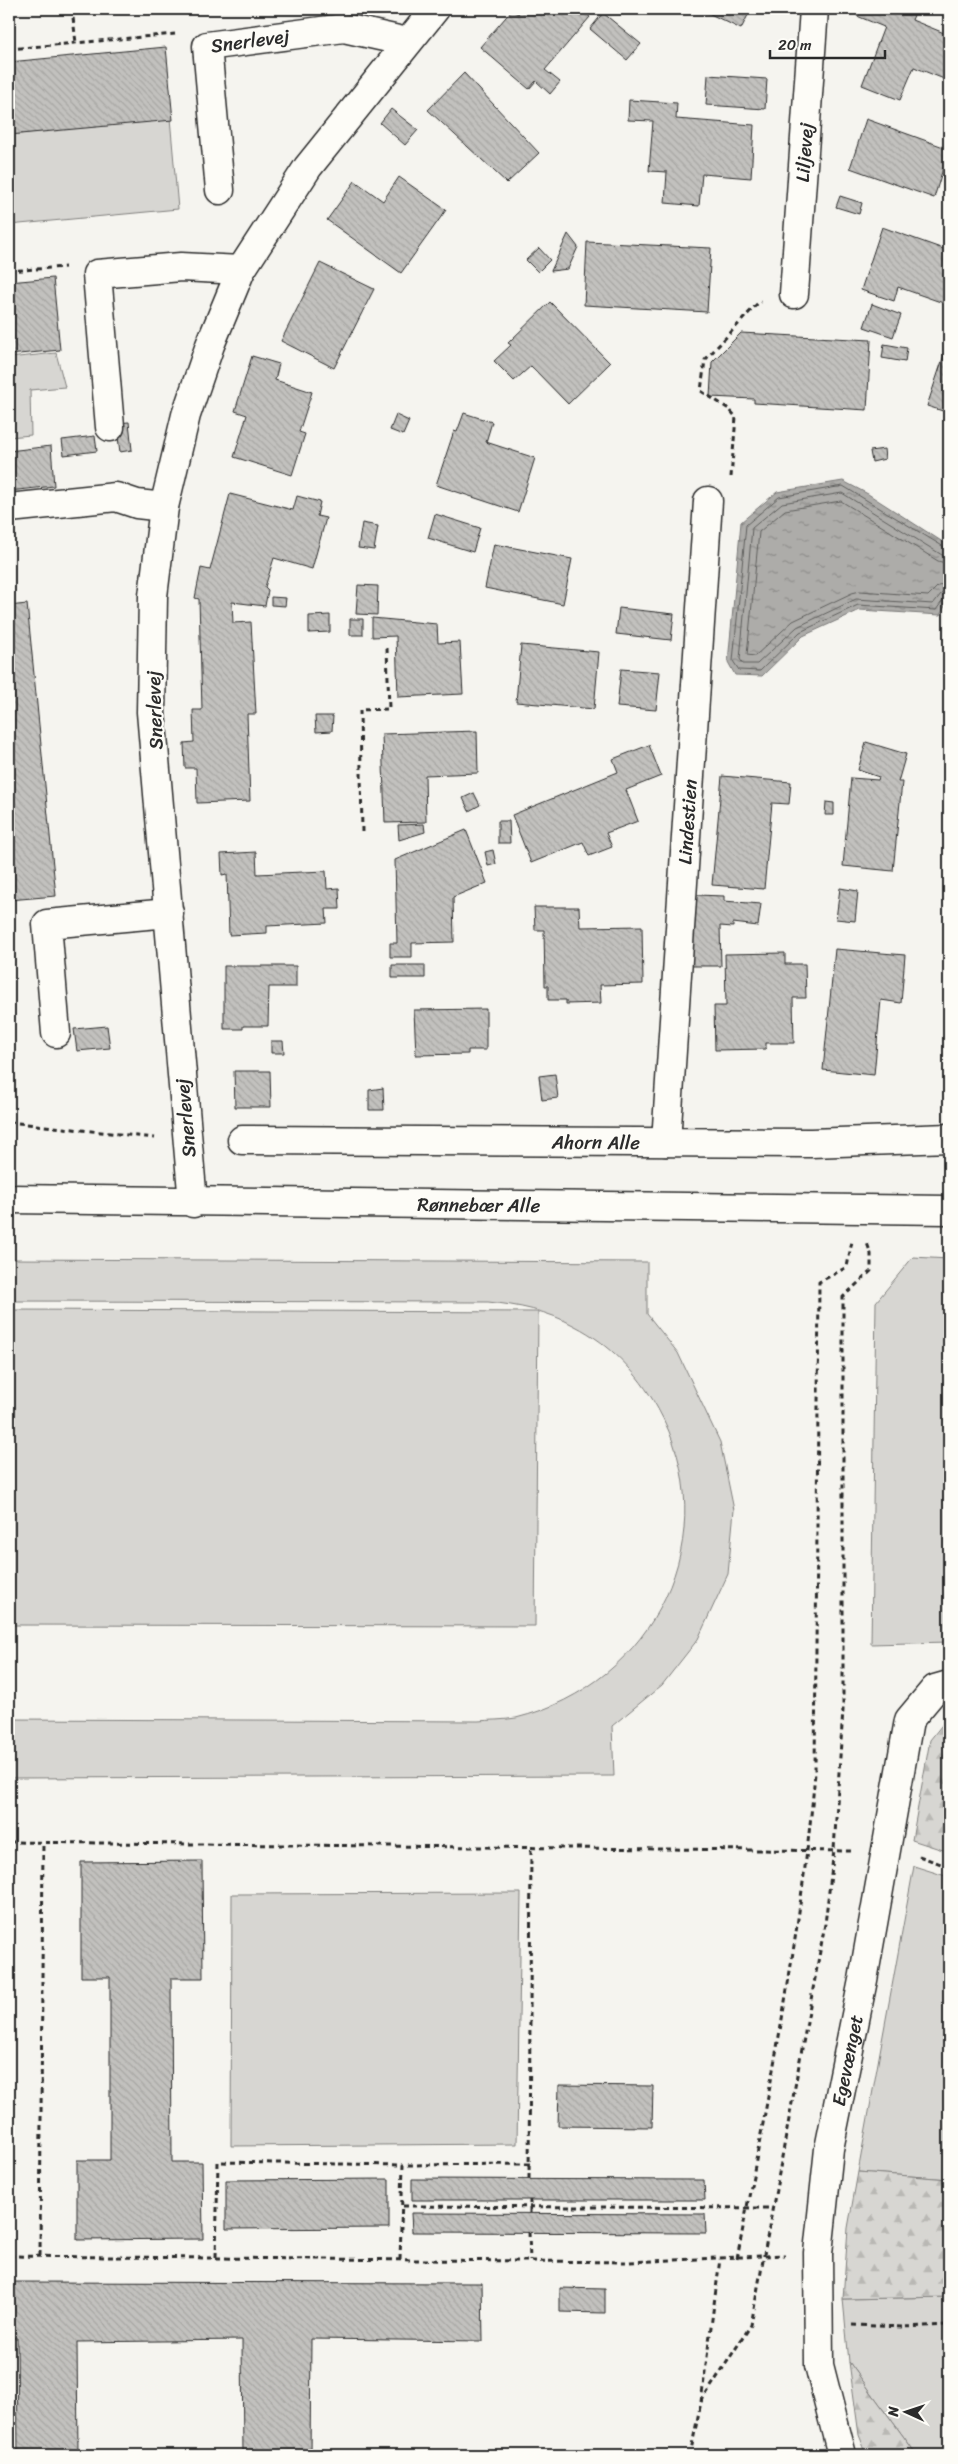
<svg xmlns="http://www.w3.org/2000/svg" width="958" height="2464" viewBox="0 0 958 2464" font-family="Sriracha,sans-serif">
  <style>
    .green { fill: #d7d6d2; stroke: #81807e }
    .forest { fill: url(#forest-firs); stroke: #81807e }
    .water { fill: url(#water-ripples); stroke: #797877 }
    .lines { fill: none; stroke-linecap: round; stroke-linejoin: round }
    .shore { stroke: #5f5f5d; stroke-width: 1 }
    .building { fill: url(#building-back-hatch); stroke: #2b2b2b }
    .minor-casing { stroke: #2b2b2b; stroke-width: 31 }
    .secondary-casing { stroke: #2b2b2b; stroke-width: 31 }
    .path { stroke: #2b2b2b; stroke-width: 3; stroke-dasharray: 5 4; stroke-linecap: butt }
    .minor { stroke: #fdfcf7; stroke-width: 28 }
    .secondary { stroke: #fdfcf7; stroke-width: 28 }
    .labels { text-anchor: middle; stroke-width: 4.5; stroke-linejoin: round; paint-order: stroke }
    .street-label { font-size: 19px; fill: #2b2b2b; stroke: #fdfcf7 }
  </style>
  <defs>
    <pattern id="forest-firs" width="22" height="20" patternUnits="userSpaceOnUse" patternTransform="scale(1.25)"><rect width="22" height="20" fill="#d7d6d2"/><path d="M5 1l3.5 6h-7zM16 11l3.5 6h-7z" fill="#b9b8b4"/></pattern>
    <pattern id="water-ripples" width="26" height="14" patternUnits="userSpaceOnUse" patternTransform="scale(1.25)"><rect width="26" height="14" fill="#adaca9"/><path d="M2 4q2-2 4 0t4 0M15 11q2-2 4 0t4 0" fill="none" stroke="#8d8c8a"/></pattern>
    <pattern id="building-back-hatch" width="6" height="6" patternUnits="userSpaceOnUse" patternTransform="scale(1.25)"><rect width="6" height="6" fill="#c2c1be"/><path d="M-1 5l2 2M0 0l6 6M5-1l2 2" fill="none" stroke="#a7a6a3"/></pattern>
  </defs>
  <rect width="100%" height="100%" fill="#f5f4ef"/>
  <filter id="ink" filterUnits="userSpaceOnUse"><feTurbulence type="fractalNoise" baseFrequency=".02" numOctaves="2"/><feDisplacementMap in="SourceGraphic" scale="10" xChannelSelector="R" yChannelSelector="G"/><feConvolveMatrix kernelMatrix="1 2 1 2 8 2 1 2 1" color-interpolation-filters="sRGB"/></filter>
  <g filter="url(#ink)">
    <path class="green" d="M170,118L178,209L9,225V135Z
      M56,353L65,387L30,390L31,435L9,437V358Z
      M913,1257L949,1259V1642L871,1644L876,1302Z
      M9,1259L647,1262V1314L678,1353L720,1442L734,1510L728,1574L698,1639L662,1685L612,1726L614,1776L9,1778V1719L478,1721C490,1720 504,1720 516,1718C654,1684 729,1534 657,1407C638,1373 610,1344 575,1326C548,1311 518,1305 488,1302L9,1301Z
      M9,1310L538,1312L535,1626L9,1625Z
      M914,1866L949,1877V2179L858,2172Z
      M521,1893L517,2144L231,2146L232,1894Z
      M949,2297V2455H917L849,2362L843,2299Z"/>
    <path class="forest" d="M949,1716V1852L912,1840L930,1740Z
      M858,2172L949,2179V2297L843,2299L848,2228Z
      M849,2362L917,2455H867L859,2435Z"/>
    <path class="water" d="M843,481L868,494L949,546V599L940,615L860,610L803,636L762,676L735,675L728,662L741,522L777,492Z"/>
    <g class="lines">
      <path class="shore" d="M949,550L843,486L779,497L746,525L733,661L739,670L760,671L800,632L858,605L936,610L944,599L949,598
        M949,556L942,555L842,493L782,503L752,528L740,659L743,664H757L797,627L856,599L933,604L941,594L949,591
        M949,564L938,561L841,501L785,510L759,532L747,655L755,656L793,621L852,593L860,591L928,596L938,586L949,584"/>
    </g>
    <path class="building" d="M522,9H580L590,17L545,70L560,82L550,94L536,81L529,89L480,47L512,10L518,14Z
      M700,9H751L741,29Z
      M860,9H913L916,10L912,20L949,35V81L914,67L900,100L862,85L884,27L857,16Z
      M603,13L641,44L627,60L590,29Z
      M166,47L173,120L9,135V62Z
      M464,73L539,153L507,183L428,110Z
      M708,75L767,79L765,109L706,105Z
      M629,100L677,103L676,119L754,125L751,178L702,174L699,206L665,203L667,172L649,171L653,121L628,120Z
      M391,109L418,130L405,145L380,123Z
      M866,119L949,149L934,198L850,168Z
      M399,177L446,210L401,273L327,220L355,181L383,201Z
      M840,196L862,203L859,214L836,207Z
      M882,227L949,251V305L898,287L894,301L861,290Z
      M568,234L578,247L568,269L551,271Z
      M587,242L711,248L707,312L584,305Z
      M539,248L550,260L538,272L526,260Z
      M320,263L374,289L334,368L281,341Z
      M53,278L60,350L9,355V282Z
      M550,302L610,363L568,404L531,366L514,381L494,361L511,345L508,343Z
      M872,304L901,315L893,337L864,327Z
      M741,333L871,340L867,410L754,403V399L710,397L712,362Z
      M884,344L907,348L905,362L882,358Z
      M945,352L949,354V413L927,406Z
      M252,356L279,364L275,380L312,392L299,432L305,434L292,475L234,457L247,415L235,411Z
      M464,413L492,422L486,442L535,458L518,512L436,485L454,431L457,432Z
      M396,415L409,421L403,435L390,430Z
      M129,422L132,450L120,452L116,423Z
      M95,436L97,451L64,455L62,440Z
      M51,446L54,486L9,491V451Z
      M884,449L885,459L872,462L870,451Z
      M230,494L293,510L297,496L320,502L317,516L326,518L312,569L274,558L265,587L268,590L265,606L232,602L233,623L251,622L256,714H247L250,801L197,803L196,768H185L184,743L194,742L193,710H202L199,599L195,598L201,568L210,570Z
      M435,514L480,528L473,552L428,538Z
      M362,523L378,526L374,550L358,548Z
      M494,544L572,559L563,604L485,588Z
      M358,585L378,586L377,615L356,614Z
      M271,597L286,598L285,606L271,605Z
      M27,604L56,896L9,900V606Z
      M619,608L674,614L671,640L616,634Z
      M330,615V632L309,633V616Z
      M372,618L437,624L438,643L460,642L463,694L398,697L396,636L372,637Z
      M350,619H363V635H350Z
      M521,645L599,652L594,709L516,702Z
      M621,669L660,672L656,710L617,707Z
      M315,716H333L332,731L316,732Z
      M477,731L478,773L425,775L426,822L385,823L382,734Z
      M866,742L906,754L898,782H902L893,871L843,866L851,778L878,780L879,777L858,770Z
      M649,745L661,776L626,790L638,821L606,833L612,847L589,856L583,842L531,863L512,815L618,772L613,759Z
      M722,776L791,782L789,804L772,803L764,889L712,885Z
      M474,793L480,805L469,811L463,798Z
      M826,802L834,803V815H825Z
      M498,821H509L510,843H498Z
      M424,824L425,832L399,840L398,825Z
      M466,830L487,883L453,897L454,942L412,943V957H390V943H397L395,860Z
      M493,850L496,864L488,866L485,852Z
      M256,852L257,874L326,871L327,889L339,888L340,909H326L327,923L267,926V933L229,935L227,874L222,875L221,854Z
      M840,888L858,891L855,921L836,919Z
      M696,895L724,896V901L761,904L758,926L733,923V927L720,926L721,966H690Z
      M534,907H579L580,927L642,926L643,984L600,985L601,1003L566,1004V1000H548V986H545L544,930H535Z
      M835,949L905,955L901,1003L881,1000L874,1075L823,1070Z
      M785,953V964H805L806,998H793L794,1043H766V1049L715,1050L714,1006H726L725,954Z
      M392,965H425V978H392Z
      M224,966H296V987H269L268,1026H243V1029H224Z
      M486,1009V1050H468V1054L416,1055L414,1010Z
      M107,1026L110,1048L77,1051L74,1029Z
      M271,1041H283L284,1053H271Z
      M234,1071H270L271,1107H235Z
      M555,1074L558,1098L542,1100L539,1076Z
      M383,1088L384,1110H369V1090Z
      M202,1861L203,1978H171L172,2162H202L203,2239L77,2240V2160H110V1977H81V1862Z
      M559,2085L653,2086L652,2127L558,2126Z
      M389,2179V2228L226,2229V2180Z
      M412,2179L704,2180L705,2200H412Z
      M411,2213L705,2214L706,2233L412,2232Z
      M9,2282L482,2283L483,2341L311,2339L310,2455H243L242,2340L77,2342L78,2455H18L17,2338H9Z
      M560,2288L605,2289V2313L560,2312Z"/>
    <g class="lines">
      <g class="minor-casing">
        <g id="minor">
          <path id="s1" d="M220,190L207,46L344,28L407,42"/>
          <path id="s2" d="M794,294L814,9"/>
          <path d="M110,427L97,274L181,267L241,270"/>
          <path d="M9,508L116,497L137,504L164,507"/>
          <path d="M56,1033L47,924L169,913"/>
          <path id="s3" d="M242,1140L811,1143L949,1138"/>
          <path id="s4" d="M666,1142L708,501"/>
          <path d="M193,1203L151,712L153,596L164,507L186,415L210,345L241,270L308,167L435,9"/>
          <path id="s5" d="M842,2455L819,2365L818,2253L829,2149L863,1980L909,1720L935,1689L949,1685"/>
        </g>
      </g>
      <g class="secondary-casing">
        <g id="secondary">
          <path id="s6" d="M9,1199L949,1210"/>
        </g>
      </g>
      <path class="path" d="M72,9L76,43
        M9,49L175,34
        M9,271L65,267
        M731,477L736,417L729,409L701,391L705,360L758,303L761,302
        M362,832L360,710L389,709L387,648
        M9,1122L155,1138
        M9,1842L851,1851
        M919,1856L949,1867
        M529,2179L531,1846
        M403,2206L773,2208
        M530,2213V2200
        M529,2232L530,2261
        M9,2256L629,2262L785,2255
        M40,2256L43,1842
        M216,2257L218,2162L403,2165
        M400,2259L403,2165L530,2164
        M737,2259C768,2097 801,1937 815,1773L819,1282L847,1267L852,1241
        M852,2325L903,2327L949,2325
        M701,2402L751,2325L825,1924L834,1850L843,1710V1297L871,1271V1254L867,1243
        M690,2455L701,2402L720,2259"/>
      <use href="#minor" class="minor"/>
      <use href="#secondary" class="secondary"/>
    </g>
  </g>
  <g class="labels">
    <g class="street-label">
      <text dy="7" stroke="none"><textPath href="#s1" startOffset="188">Snerlevej</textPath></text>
      <text dy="7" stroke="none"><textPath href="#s2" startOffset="142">Liljevej</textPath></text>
      <text transform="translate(154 710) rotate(-92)" y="7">Snerlevej</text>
      <text dy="7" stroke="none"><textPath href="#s4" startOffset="321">Lindestien</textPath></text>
      <text transform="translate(185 1118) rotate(-95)" y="7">Snerlevej</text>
      <text dy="7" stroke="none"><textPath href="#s3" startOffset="354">Ahorn Alle</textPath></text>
      <text dy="7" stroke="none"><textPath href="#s6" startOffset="470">Rønnebær Alle</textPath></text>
      <text dy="7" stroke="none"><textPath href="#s5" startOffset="400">Egevænget</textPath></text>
    </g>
  </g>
  <rect width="958" height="2464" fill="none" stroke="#fdfcf7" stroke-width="30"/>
  <rect x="15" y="15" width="928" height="2434" fill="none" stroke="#2b2b2b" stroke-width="2" filter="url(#ink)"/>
  <g transform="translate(906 2412) rotate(273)" stroke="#fdfcf7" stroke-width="4" paint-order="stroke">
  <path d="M0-4L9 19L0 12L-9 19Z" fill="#2b2b2b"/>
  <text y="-8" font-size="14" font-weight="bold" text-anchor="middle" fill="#2b2b2b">N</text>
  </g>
  <path d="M770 50v8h115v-8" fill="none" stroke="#2b2b2b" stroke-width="2.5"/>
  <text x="778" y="50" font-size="15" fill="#2b2b2b" stroke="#fdfcf7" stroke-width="4" paint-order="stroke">20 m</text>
</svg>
